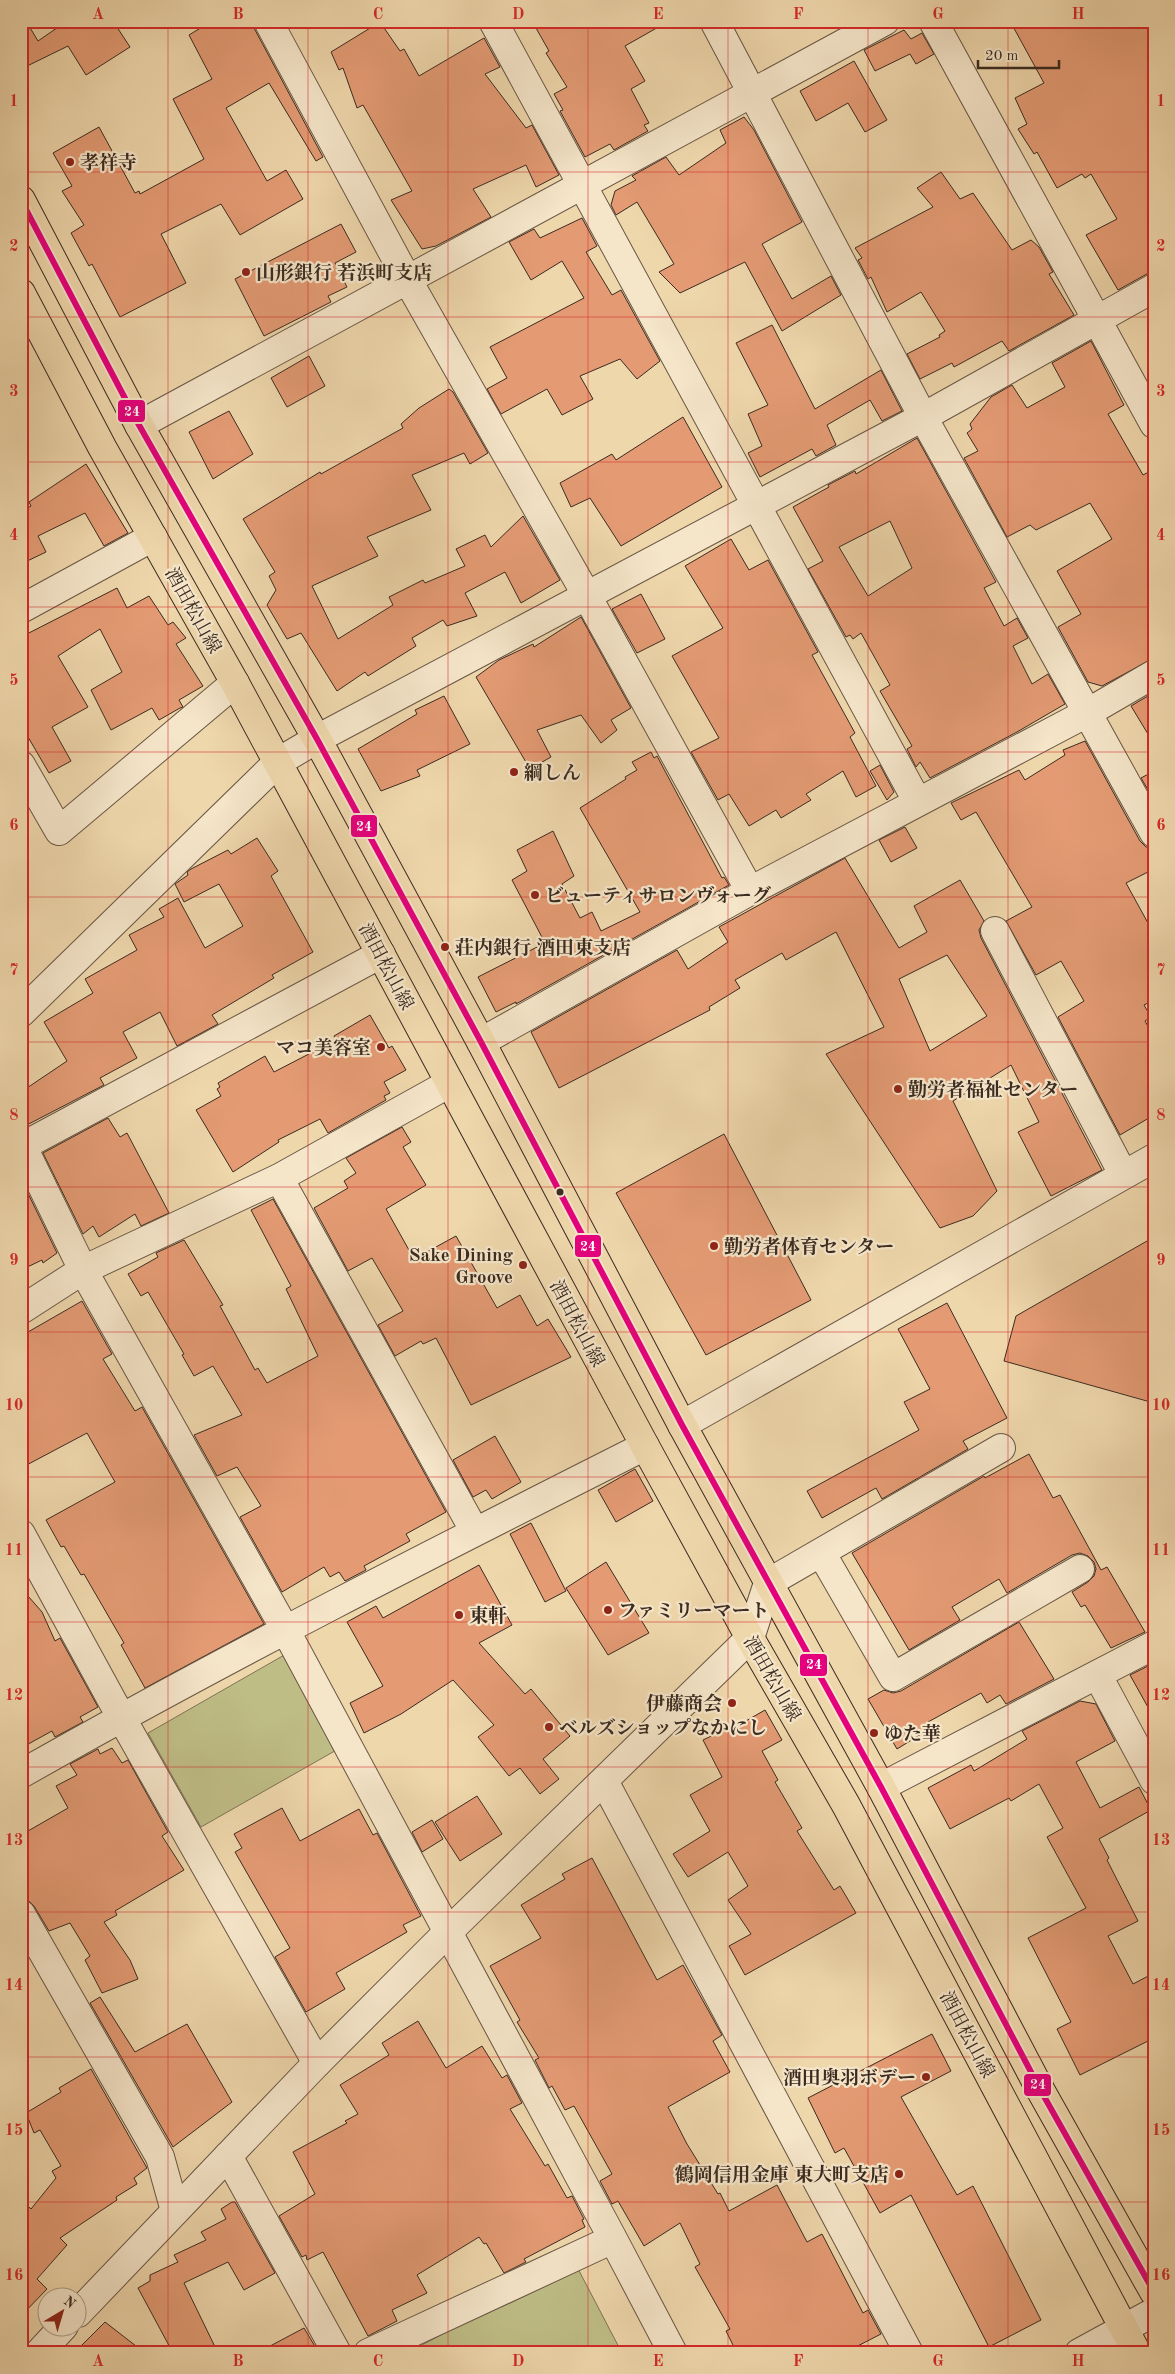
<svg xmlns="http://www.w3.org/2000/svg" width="1175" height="2374" viewBox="0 0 1175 2374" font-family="'Old Standard TT','Noto Serif JP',serif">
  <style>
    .green { fill: #bfbd86; stroke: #7d7454 }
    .building { fill: #e49b74; stroke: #3b2b21; fill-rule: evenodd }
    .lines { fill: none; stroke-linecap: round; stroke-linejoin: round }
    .minor-casing { stroke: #685644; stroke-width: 30 }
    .tertiary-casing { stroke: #685644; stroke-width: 30 }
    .primary-casing { stroke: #3b2b21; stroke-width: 30 }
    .minor { stroke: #f5e5c9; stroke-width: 28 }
    .tertiary { stroke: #f5e5c9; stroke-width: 28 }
    .primary { stroke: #efd7ac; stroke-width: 28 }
    .bus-1-casing { stroke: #f5e5c9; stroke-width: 10 }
    .bus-1 { stroke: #e5007d; stroke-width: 6 }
    .grid { fill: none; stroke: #d62828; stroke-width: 1; stroke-opacity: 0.55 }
    .poi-dot { fill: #8f2418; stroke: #f5e5c9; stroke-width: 2 }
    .bus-dot { fill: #3b2b21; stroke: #f5e5c9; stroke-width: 2 }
    .labels { text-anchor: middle; stroke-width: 4.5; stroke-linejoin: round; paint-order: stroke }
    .poi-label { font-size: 19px; font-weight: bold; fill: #3b2b21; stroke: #f5e5c9; text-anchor: start }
    .street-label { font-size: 19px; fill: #3b2b21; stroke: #f5e5c9 }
    .line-badge { stroke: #f5e5c9; stroke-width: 2 }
    .badge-label { font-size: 14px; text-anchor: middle; font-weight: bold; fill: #fff }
    .neatline { fill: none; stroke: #d62828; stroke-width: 2 }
    .grid-label { font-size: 16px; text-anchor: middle; font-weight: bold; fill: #d62828 }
  </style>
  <rect width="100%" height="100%" fill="#efd7ac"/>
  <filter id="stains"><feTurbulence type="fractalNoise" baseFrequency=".004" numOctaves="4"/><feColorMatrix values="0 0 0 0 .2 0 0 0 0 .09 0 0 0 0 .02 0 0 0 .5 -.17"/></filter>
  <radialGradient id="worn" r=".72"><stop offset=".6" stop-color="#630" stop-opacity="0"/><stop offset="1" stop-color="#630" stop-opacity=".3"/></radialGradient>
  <path class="green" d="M286,1654L340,1748L201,1827L148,1733Z
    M575,2263L622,2353H407Z"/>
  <path class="building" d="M21,21H26L38,41L67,21H113L130,47L86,75L68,46L21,69Z
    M212,21H252L254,28L323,157L316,161L269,83L226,108L267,181L286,170L303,199L240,235L221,204L161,234L186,283L120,317L92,264L89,266L71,233L84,225L62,191L72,186L53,153L99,127L135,193L139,191L140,194L204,159L173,99L212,79L189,35Z
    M532,21H669L625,46L645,81L631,89L649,123L644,125L648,131L614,150L610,144L585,157L560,111L563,110L554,94L567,87L546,53L549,51Z
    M1010,21H1134L1138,29L1154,21V270L1118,290L1086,235L1117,219L1091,174L1085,178L1082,174L1057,188L1037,152L1034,154L1018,129L1027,124L1015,98L1044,83Z
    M380,22L400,51L404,49L419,76L484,38L500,67L485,74L526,128L532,125L559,175L536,187L526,165L473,189L491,217L436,246L422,249L391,200L412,191L363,105L357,108L343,68L339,70L331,52Z
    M904,30L911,39L922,33L934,54L916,64L910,54L875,71L864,50Z
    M854,61L887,120L865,132L848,103L816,121L800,91Z
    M744,117L754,130L802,222L762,244L792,299L831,276L841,295L782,331L745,262L680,293L659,272L674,264L637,202L616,215L611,205L615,191L636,180L632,176L666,157L679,175L726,143L720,130Z
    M941,172L960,199L973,193L1012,250L1031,240L1039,247L1053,272L1049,274L1074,315L1009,351L1002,341L954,367L952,363L920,379L907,354L940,337L939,335L945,331L921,292L887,312L871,277L868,279L858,260L862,258L855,248L933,207L917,188Z
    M582,218L597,246L586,252L612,295L621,290L660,361L637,379L620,359L580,376L593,399L562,415L547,389L501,414L487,389L507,378L490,347L584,298L562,261L531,280L509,242L534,229L540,238Z
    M341,224L356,252L335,263L347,287L328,296L331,302L264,336L235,279Z
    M772,325L815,409L881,370L902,411L882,421L870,400L827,425L836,445L816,456L812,449L760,477L748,453L762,446L748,414L768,405L736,343Z
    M1091,341L1124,405L1108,414L1143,475L1154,469V658L1102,686L1088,682L1058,627L1081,614L1057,571L1112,539L1090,503L1036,530L1030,525L1007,537L964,458L978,451L967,433L972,429L970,424L991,397L1012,385L1027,408L1065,387L1052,363Z
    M309,356L325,386L287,407L271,378Z
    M449,389L453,392L488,453L470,464L464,453L412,475L431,510L367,537L378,556L312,586L338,639L393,605L389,597L423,580L425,583L465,566L456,549L485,535L491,547L523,516L560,580L521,603L505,572L465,593L477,616L447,626L443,620L412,638L416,646L368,676L365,672L337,691L301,633L287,639L267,605L276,590L269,576L275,572L243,519L320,472L321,474L403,428L401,424L419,408Z
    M229,411L253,454L213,479L189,432Z
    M683,417L722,487L621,546L590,498L571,507L560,483L612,454L616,460Z
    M917,438L996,582L984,588L1004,626L1017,618L1028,638L1013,646L1032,684L1048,674L1065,704L1017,732L930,778L920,762L916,767L907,749L912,746L880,691L890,685L861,633L853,639L850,635L846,637L808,569L823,561L793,507L829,487L828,485L855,471L856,474ZM890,521L912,568L868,596L839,547Z
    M86,464L128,533L104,546L85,513L38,536L46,552L21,564V505L24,510L31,506L29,502Z
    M731,539L749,570L768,560L818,652L812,655L855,733L850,737L876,786L856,797L843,771L806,794L811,800L781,818L776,810L749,826L729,794L718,800L691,752L719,738L672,656L723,628L685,566Z
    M117,588L127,608L149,596L168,625L173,622L186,638L176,644L203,686L179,700L183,707L180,708L159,720L152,708L111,730L91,690L122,672L100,629L58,656L88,707L52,727L71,761L49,773L21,725V637Z
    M641,594L665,639L637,653L612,609Z
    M581,617L631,708L611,720L617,730L601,743L581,715L537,730L551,757L530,769L476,677L499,660L533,644L534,647Z
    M1153,693L1154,695V744L1131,706Z
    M444,696L470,744L417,770L420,776L381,791L358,749L417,714L415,710Z
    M1085,741L1140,841L1146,847L1154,849V869L1126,883L1154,934V1000L1144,1005L1151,1017L1145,1021L1154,1037V1115L1120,1135L1058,1017L1084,1001L1061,961L1036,975L1006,921L1032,907L976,812L961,820L951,803L1019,770L1025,780L1065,755L1063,750Z
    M651,752L654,758L657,756L722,878L724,877L729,885L516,1004V1002L496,1012L478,977L545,943L512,880L527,871L517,850L553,831L574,876L562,884L580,918L592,912L601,931L640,912L580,808L626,779L625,777L637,770L632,762Z
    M880,765L894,792L887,800L870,771Z
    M1154,771V800L1141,778Z
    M905,827L917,848L891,862L879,840Z
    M257,838L278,871L271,876L313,952L272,975L274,978L212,1015L218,1024L177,1046L160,1012L123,1032L137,1058L100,1078L104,1085L21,1128V1092L67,1061L44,1022L93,993L85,979L137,950L129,935L164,917L159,909L178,898L205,948L243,926L219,884L184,902L175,884L188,875L187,872L191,869L228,850L231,854Z
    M845,858L899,948L927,932L914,906L960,880L984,921L979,930L981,938L1102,1170L1051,1196L1018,1132L1039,1122L1011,1065L953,1101L997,1191L973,1216L940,1228L826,1054L884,1027L836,932L786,960L782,953L735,980L740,988L709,1007L710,1010L559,1088L531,1032L677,950L688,969L728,942L719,927ZM947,955L987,1016L930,1051L899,979Z
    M370,1015L389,1048L392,1046L406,1070L384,1082L390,1093L384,1096L386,1100L328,1133L320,1119L278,1140L279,1142L233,1172L196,1110L221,1096L217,1089L220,1087L218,1083L265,1056L274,1072L336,1040L334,1036Z
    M108,1118L120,1137L127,1133L169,1213L141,1226L135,1214L99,1237L93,1226L83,1234L43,1153Z
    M402,1127L411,1142L403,1147L426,1185L386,1209L414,1259L456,1236L497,1308L520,1295L537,1326L548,1319L571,1357L471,1405L436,1338L423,1344L421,1341L395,1356L378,1325L403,1311L372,1258L348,1271L314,1208L348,1188L344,1181L356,1173L346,1158Z
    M724,1134L811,1300L706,1355L616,1193Z
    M21,1179L57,1253L43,1263L42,1260L21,1270Z
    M273,1199L446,1512L406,1534L410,1541L364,1566L366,1570L345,1581L339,1572L330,1577L324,1567L282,1592L240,1517L261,1506L237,1467L217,1476L194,1435L242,1415L213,1366L194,1376L182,1355L184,1354L148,1292L141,1296L128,1274L158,1257L156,1253L184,1240L223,1305L220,1306L255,1370L258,1368L267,1383L318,1356L286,1289L291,1286L251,1210Z
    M1154,1237V1403L1004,1361L1016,1316Z
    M82,1301L112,1354L103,1359L135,1411L142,1407L264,1624L145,1688L121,1645L124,1643L84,1574L81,1575L64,1546L61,1547L46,1520L115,1482L87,1433L21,1468V1336Z
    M947,1303L1007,1418L963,1441L968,1449L882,1499L876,1488L822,1518L807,1491L919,1430L904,1402L930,1389L898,1329Z
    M495,1436L521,1482L492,1499L486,1490L473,1497L453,1460Z
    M1029,1454L1053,1498L1060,1495L1101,1570L1107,1567L1145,1632L1111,1648L1085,1605L1081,1607L1072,1592L1088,1582L1094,1576L1096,1569L1094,1562L1088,1556L1080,1553L1072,1555L1007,1593L999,1579L952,1607L960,1620L909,1650L852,1553L984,1476L985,1478Z
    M635,1469L653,1501L616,1522L598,1490Z
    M531,1523L566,1591L545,1602L510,1534Z
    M606,1562L649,1633L608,1655L566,1588Z
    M479,1565L512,1625L479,1643L525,1694L531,1689L570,1736L543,1759L559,1779L540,1794L520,1768L509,1776L478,1737L494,1725L453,1680L401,1714L364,1733L350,1703L383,1686L347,1622L376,1606L383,1618Z
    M21,1588L42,1612L55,1641L60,1638L98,1707L80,1717L83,1722L55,1737L52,1731L21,1748Z
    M1019,1622L1054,1679L1006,1704L1000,1695L987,1703L981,1693L928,1722L931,1728L897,1749L868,1699L884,1690L893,1693L901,1691Z
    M1154,1663V1718L1130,1675Z
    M1080,1701L1096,1704L1115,1741L1076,1762L1100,1808L1139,1787L1151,1810L1099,1839L1109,1858L1107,1860L1138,1921L1108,1936L1133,1984L1154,1973V2038L1080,2075L1057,2029L1071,2022L1028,1938L1086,1908L1047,1837L1063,1828L1039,1784L1011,1801L1009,1798L950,1829L928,1788L971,1765L974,1771L1027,1739L1022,1731Z
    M765,1710L782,1740L762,1751L778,1780L775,1782L802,1828L797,1831L834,1890L840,1886L856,1913L745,1975L729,1946L751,1934L728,1900L748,1886L728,1852L688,1877L673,1854L710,1831L690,1795L722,1777L703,1740L730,1727L732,1729Z
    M112,1748L122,1763L128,1760L168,1832L162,1836L184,1870L115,1911L117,1915L104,1922L130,1960L138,1979L102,1993L85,1960L90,1956L70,1923L49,1931L34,1906L28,1900L21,1898V1835L68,1808L56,1786L77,1775L70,1764L98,1749L100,1754Z
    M477,1796L502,1834L460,1861L435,1822Z
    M282,1808L300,1841L359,1809L373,1835L377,1833L421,1916L403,1925L407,1932L336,1973L345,1989L306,2012L275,1957L290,1948L235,1852L242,1848L234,1834Z
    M432,1820L443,1839L422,1852L412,1832Z
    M592,1858L657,1980L683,1965L722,2035L713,2041L730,2072L668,2107L687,2144L718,2194L720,2193L729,2211L777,2185L807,2242L822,2234L863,2313L868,2310L881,2334L844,2353H737L726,2331L730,2329L695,2267L700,2264L680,2223L644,2246L618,2201L612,2204L600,2181L612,2174L574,2106L565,2110L552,2086L549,2088L535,2060L539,2058L517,2022L520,2020L490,1966L541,1938L521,1905L565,1879L562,1874Z
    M100,1997L135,2052L187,2024L232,2102L173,2147L90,2003Z
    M418,2021L446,2068L482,2046L502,2078L507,2075L522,2103L510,2109L545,2166L548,2164L567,2198L572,2196L584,2219L582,2220L585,2227L524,2259L526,2262L504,2273L486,2243L484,2244L479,2237L417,2275L427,2293L392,2310L397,2321L368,2336L323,2252L307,2260L306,2255L302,2257L279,2216L315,2194L293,2152L347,2123L345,2121L358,2114L340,2085L389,2055L382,2043Z
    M932,2034L951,2071L901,2097L957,2195L973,2186L1041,2320L989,2347L911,2195L880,2213L844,2148L835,2153L808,2098Z
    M91,2069L147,2168L134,2178L137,2184L116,2197L117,2200L60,2238L67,2245L37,2279L47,2289L21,2316V2199L31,2209L56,2178L52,2171L61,2166L40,2130L34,2133L26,2113L61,2092L59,2088Z
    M232,2202H235L275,2273L244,2290L228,2262L184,2283L218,2353H173L138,2288L150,2281V2275L178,2262L174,2255L206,2240L201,2232L226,2219L221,2209Z
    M105,2322L145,2353H74Z
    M304,2328L319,2353H257Z"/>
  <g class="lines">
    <g class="minor-casing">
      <path id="minor" d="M268,21L407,279L587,596L750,891
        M493,21L917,801
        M714,21L923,417L1154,833
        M139,425L885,21
        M21,609L153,537
        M21,765L59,831L235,683
        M995,931L1123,1174
        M481,1042L750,891L1087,713L1154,674
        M21,1143L83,1270L286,1631L613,2239L673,2353
        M23,1146L381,954
        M279,1178L475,1532
        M21,1310L83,1270L279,1178L450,1083
        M682,1425L1154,1158
        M21,1534L121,1717L317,2063
        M822,1554L893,1677L1080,1569
        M768,1583L1001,1448
        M1098,1676L1154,1780
        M21,1774C225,1658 435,1552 645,1446
        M604,1781L909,2353
        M881,1787L1154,1645
        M21,1914L160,2157L175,2211
        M228,2156L337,2353
        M368,2353L613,2239
        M1079,2353L1154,2312"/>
    </g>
    <g class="tertiary-casing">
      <path id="tertiary" d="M933,21L1154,424
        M21,1013L278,762L317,739L923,417L1154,288
        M78,2313L317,2063L447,1933L750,1638L768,1583
        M39,2353L64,2326"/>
    </g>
    <g class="primary-casing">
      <path id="primary" d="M21,200L139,425L317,739L481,1042L682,1425L881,1787L1041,2091L1154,2292
        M21,293L102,447L235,683L645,1446L750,1638L846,1805L1137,2353"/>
    </g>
    <use href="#minor" class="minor"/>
    <use href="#tertiary" class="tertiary"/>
    <use href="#primary" class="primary"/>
    <g class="bus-1-casing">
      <path id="bus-1" d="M21,200L139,425L317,739L481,1042L682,1425L881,1787L1041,2091L1154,2292"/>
    </g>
    <use href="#bus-1" class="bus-1"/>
  </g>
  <path class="grid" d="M168,21V2353M308,21V2353M448,21V2353M588,21V2353M728,21V2353M868,21V2353M1008,21V2353M21,172H1154M21,317H1154M21,462H1154M21,607H1154M21,752H1154M21,897H1154M21,1042H1154M21,1187H1154M21,1332H1154M21,1477H1154M21,1622H1154M21,1767H1154M21,1912H1154M21,2057H1154M21,2202H1154"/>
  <g class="poi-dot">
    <circle cx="70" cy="162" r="5"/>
    <circle cx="246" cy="272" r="5"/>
    <circle cx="514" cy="772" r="5"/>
    <circle cx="535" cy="895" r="5"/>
    <circle cx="445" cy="947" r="5"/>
    <circle cx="381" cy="1047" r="5"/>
    <circle cx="898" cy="1089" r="5"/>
    <circle cx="714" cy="1246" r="5"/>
    <circle cx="523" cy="1265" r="5"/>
    <circle cx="608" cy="1610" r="5"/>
    <circle cx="459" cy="1615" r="5"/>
    <circle cx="732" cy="1703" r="5"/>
    <circle cx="549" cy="1727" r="5"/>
    <circle cx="874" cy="1733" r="5"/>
    <circle cx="926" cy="2077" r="5"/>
    <circle cx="899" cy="2174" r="5"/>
  </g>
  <circle class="bus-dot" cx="560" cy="1192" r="4.5"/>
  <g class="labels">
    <g class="poi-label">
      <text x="80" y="169">孝祥寺</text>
      <text x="256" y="279">山形銀行 若浜町支店</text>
      <text x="524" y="779">綱しん</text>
      <text x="545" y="902">ビューティサロンヴォーグ</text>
      <text x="455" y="954">荘内銀行 酒田東支店</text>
      <text x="371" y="1054" text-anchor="end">マコ美容室</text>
      <text x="908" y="1096">勤労者福祉センター</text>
      <text x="724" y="1253">勤労者体育センター</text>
      <text x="513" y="1261" text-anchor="end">Sake Dining<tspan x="513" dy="22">Groove</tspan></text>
      <text x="618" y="1617">ファミリーマート</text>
      <text x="469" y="1622">東軒</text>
      <text x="722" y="1710" text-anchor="end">伊藤商会</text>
      <text x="559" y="1734">ベルズショップなかにし</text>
      <text x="884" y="1740">ゆた華</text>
      <text x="916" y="2084" text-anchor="end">酒田奥羽ボデー</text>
      <text x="889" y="2181" text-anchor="end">鶴岡信用金庫 東大町支店</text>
    </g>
    <g class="street-label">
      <text transform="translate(194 610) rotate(61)" y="7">酒田松山線</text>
      <text transform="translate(387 966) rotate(62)" y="7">酒田松山線</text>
      <text transform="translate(578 1323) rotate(62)" y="7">酒田松山線</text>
      <text transform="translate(773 1678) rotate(60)" y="7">酒田松山線</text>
      <text transform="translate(968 2034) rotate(62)" y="7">酒田松山線</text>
    </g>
  </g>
  <g class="line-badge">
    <rect x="117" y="399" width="29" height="24" rx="5" fill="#e5007d"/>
    <rect x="350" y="814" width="28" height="24" rx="5" fill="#e5007d"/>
    <rect x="574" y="1234" width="28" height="24" rx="5" fill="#e5007d"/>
    <rect x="799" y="1653" width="29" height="24" rx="5" fill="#e5007d"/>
    <rect x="1023" y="2073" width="29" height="24" rx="5" fill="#e5007d"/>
  </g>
  <g class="badge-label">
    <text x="132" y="416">24</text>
    <text x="364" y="831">24</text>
    <text x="588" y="1251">24</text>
    <text x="814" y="1669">24</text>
    <text x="1038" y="2089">24</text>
  </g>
  <rect width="1175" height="2374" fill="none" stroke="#efd7ac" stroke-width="55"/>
  <g transform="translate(62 2312) rotate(38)"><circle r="24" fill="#f5e5c9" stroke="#ab9b86"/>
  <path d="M0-4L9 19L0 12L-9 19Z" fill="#8f2418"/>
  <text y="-8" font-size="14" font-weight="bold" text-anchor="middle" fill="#3b2b21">N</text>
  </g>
  <path d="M978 60v8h81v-8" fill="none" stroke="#3b2b21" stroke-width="2.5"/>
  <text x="985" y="60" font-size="15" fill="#3b2b21" stroke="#f5e5c9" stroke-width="4" paint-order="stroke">20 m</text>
  <rect x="28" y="28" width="1120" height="2318" class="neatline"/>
  <g class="grid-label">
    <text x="98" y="19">A</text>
    <text x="238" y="19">B</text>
    <text x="378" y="19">C</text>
    <text x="518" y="19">D</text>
    <text x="658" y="19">E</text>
    <text x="798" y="19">F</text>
    <text x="938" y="19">G</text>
    <text x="1078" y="19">H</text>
    <text x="14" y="106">1</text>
    <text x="1161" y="106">1</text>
    <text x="14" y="251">2</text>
    <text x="1161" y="251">2</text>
    <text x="14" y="396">3</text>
    <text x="1161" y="396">3</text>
    <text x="14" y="540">4</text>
    <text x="1161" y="540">4</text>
    <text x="14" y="685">5</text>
    <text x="1161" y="685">5</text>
    <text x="14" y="830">6</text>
    <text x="1161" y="830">6</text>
    <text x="14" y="975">7</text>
    <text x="1161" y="975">7</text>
    <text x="14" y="1120">8</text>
    <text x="1161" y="1120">8</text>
    <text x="14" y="1265">9</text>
    <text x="1161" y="1265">9</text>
    <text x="14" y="1410">10</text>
    <text x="1161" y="1410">10</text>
    <text x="14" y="1555">11</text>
    <text x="1161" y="1555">11</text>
    <text x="14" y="1700">12</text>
    <text x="1161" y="1700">12</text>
    <text x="14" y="1845">13</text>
    <text x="1161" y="1845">13</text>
    <text x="14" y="1990">14</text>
    <text x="1161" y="1990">14</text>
    <text x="14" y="2135">15</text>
    <text x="1161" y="2135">15</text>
    <text x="14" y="2280">16</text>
    <text x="1161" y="2280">16</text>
    <text x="98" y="2366">A</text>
    <text x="238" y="2366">B</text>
    <text x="378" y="2366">C</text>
    <text x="518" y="2366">D</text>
    <text x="658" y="2366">E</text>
    <text x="798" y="2366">F</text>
    <text x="938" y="2366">G</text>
    <text x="1078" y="2366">H</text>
  </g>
  <rect width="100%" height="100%" filter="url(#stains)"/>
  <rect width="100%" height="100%" fill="url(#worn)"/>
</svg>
